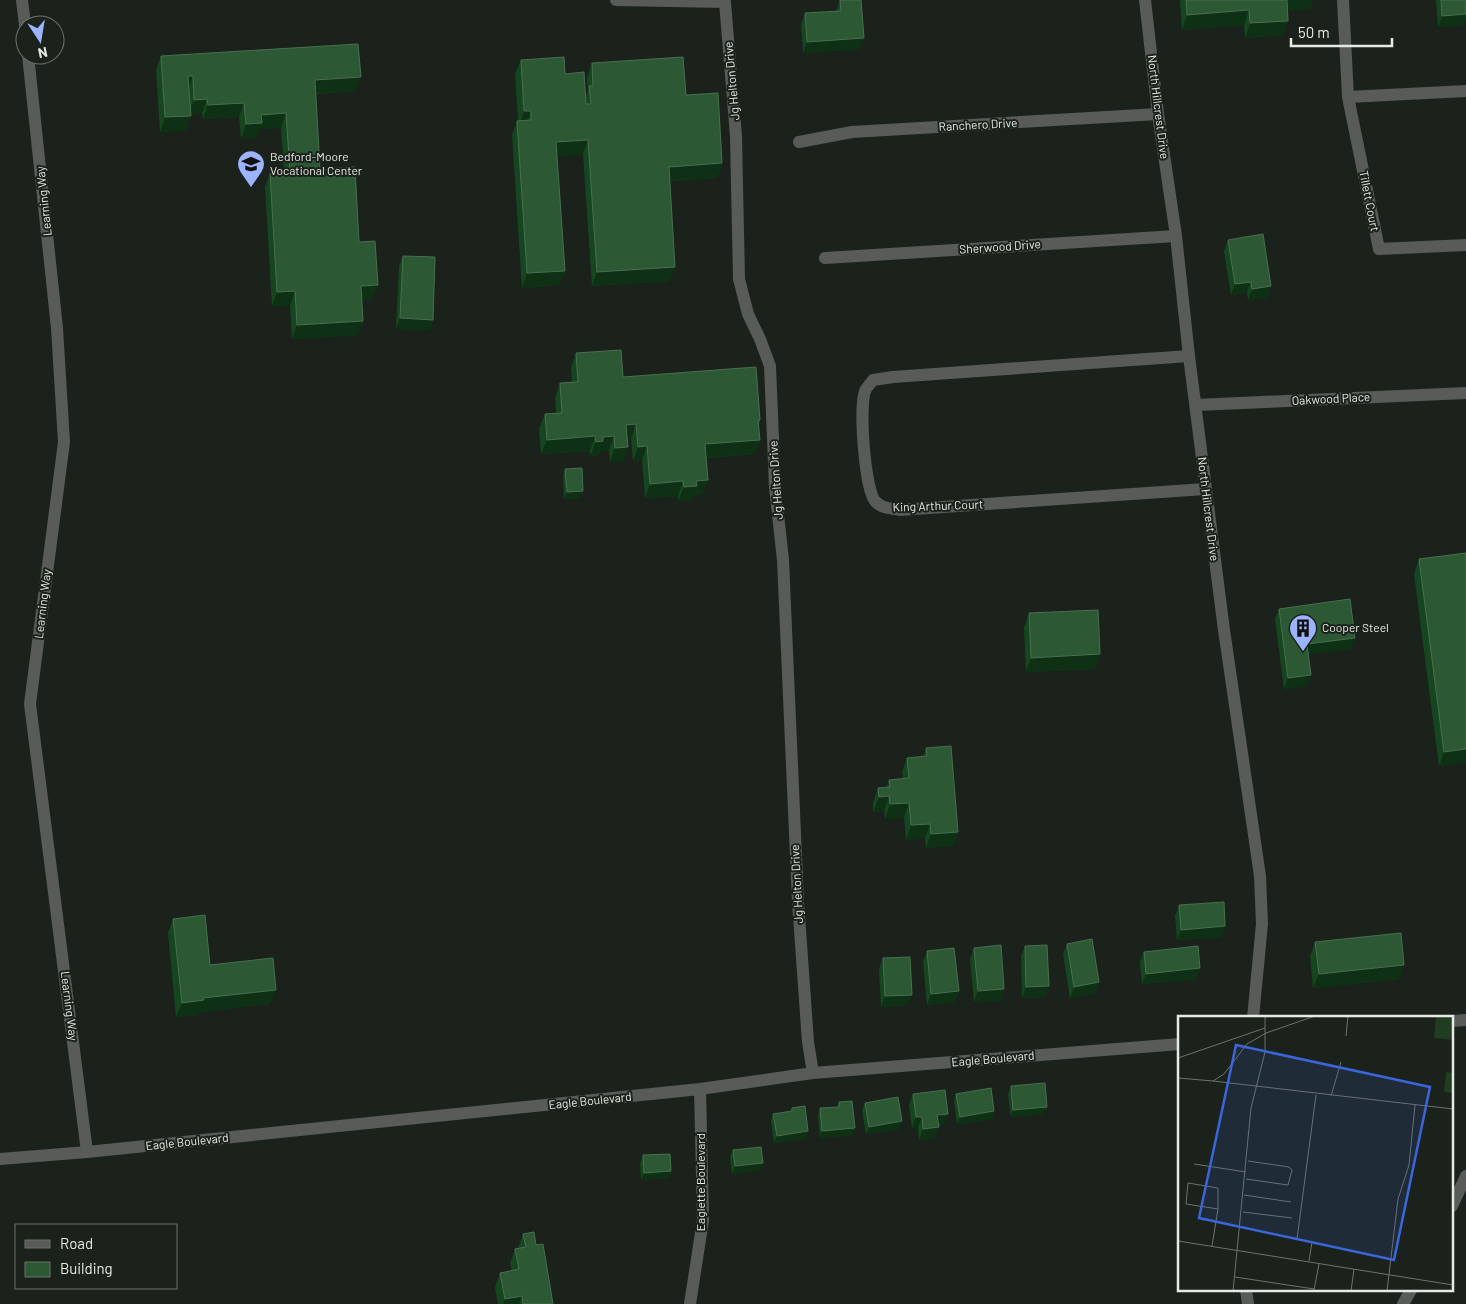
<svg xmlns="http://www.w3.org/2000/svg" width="1466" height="1304" viewBox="0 0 1466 1304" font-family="Barlow,sans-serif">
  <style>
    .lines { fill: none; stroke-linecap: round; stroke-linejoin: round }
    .minor { stroke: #585b58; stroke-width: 12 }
    .tertiary { stroke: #585b58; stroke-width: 12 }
    .wall { fill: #16461f }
    .shaded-wall { fill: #0e3014 }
    .building { fill: #2c5834; stroke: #496f50 }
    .labels { text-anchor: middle; stroke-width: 4; stroke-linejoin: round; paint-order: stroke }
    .street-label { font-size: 12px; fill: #e5eae5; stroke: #1b221b }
    .poi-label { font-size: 12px; fill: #e5eae5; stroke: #1b221b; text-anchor: start }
    .inset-road { fill: none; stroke: #6c726c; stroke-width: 1 }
    .view { fill: #3b65da; fill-opacity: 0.15; stroke: #3b65da; stroke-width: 2.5 }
    .inset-edge { fill: none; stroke: #e5eae5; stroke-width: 2.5 }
  </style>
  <rect width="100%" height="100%" fill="#1b221b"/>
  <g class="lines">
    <path class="minor" d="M22,0L25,25
      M616,0L725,2L736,136L739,279L748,314L760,339L770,366L775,487L783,560L798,902L808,1042L813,1073
      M1343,0L1348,97L1379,249L1466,245
      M28,55L57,328L64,442L30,704L87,1152
      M1348,97L1466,91
      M799,142L852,132L1158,114
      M825,258L1176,236
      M1189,356L893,377L873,380C871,383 868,386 866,389C858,404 865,489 875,501C882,509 891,508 900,510L1205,489
      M1196,405L1466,393
      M1452,1021L1466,1020
      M0,1159L87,1152L700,1089L813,1073L1180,1044
      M1452,1206L1466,1176
      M690,1304L703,1220L700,1089
      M1403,1304L1411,1290"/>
    <path class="tertiary" d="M1145,0L1158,114L1176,236L1189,356L1224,630L1260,876L1262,924L1253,1018
      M1246,1290L1248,1304"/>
  </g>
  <path class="wall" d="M840,0H861L864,38L860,49L803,53L801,24L805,13L836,11Z
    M1180,0H1313L1310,9L1288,10L1283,35L1245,38L1244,25L1182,30Z
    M1436,0H1466V18L1463,25L1438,27Z
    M161,56L355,91L316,94L320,169L359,242L372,300H362L363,321L358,335L292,339L290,305L272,306L265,187L270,173L284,172L281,128L260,129L256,138L241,139L239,117L203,119L202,113L191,114L186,130L160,132L156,70Z
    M521,60L565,74L585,98L588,91L587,78L592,63L686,95L722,163L717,178L670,181V281L592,286L583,154L557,156L565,271L559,285L522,288L512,135L517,121L518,120L515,74Z
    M1228,240L1271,286L1267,297L1248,300L1247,292L1231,295L1224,251Z
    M403,256L433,320L429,330L396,329L399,266Z
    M576,353L623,377L760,420L759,425L760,440L755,454L706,458L703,494L693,495L691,500L678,501V496L645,498L642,460L633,461L631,439H627L623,462H610L609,450L600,451L598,455L590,456V451L541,454L539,429L545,414L556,413L555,398L560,383L572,382L571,368Z
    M565,469L581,498L564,499L563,476Z
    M1466,553V762L1439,766L1414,574L1419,559Z
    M1279,609L1351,649L1308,654L1311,675L1307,686L1284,689L1275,619Z
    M1029,613L1100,654L1095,669L1026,672L1024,628Z
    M926,748L958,832L953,846L926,848L925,838L906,840L904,817L885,819L884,811L873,812V803L878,788L887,787L889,780L903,779L902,772L907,758L923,757Z
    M1179,905L1225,926L1221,937L1177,940L1175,916Z
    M173,919L210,965L270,1004L199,1012L198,1015L176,1017L168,933Z
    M1315,942L1399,979L1313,988L1310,956Z
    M1067,944L1099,982L1095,993L1070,998L1063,954Z
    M1025,946L1049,986L1045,997L1022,998L1021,956Z
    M974,948L1001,1000L974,1002L970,959Z
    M927,951L959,991L955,1002L927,1005L923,962Z
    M1144,952L1200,968L1196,979L1142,984L1140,962Z
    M883,958L908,1005L881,1007L879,969Z
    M1011,1086L1044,1114L1011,1117L1008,1094Z
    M913,1094L944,1124L938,1125L939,1127L935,1138L919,1140L918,1127L912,1128L909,1105Z
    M956,1094L994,1111L992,1119L957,1124L954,1101Z
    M839,1102L852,1135L820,1138L818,1115L820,1108L837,1107Z
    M865,1103L899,1129L866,1134L862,1110Z
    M792,1108L806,1139L774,1143L771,1121L773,1114L790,1111Z
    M733,1150L760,1170L732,1174L730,1157Z
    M643,1155L671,1171L669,1178L641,1180L640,1163Z
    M523,1234L536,1245L553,1304H498L495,1287L500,1273L512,1271L510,1263L515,1249L518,1248Z"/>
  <path class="shaded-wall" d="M1286,0H1313L1310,9L1282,11Z
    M1249,10L1244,25L1182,30L1187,15Z
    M1466,14V18L1463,25L1438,27L1442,16Z
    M1288,21L1283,35L1245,38L1250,23Z
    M864,38L860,49L803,53L807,42Z
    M188,76H193L188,90Z
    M361,77L355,91L310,94L315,80Z
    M207,99L202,113L189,114L194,100Z
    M244,103L239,117L203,119L208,105Z
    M524,111H531L526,125L519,126Z
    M286,113L281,128L260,129L256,138L241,139L246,124L261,115Z
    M191,116L186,130L160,132L165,117Z
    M588,140L583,154L551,157L556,142Z
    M722,163L717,178L664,181L669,167Z
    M675,267L670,281L592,286L597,272Z
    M565,271L559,285L522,288L527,273Z
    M1251,282L1247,292L1231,295L1235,284Z
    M378,285L372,300L356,301L361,286Z
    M1271,286L1267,297L1248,300L1252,289Z
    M295,291L290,305L272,306L277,292Z
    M400,318L433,320L429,330L396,329Z
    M363,321L358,335L292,339L297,325Z
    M636,424L631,439L621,440L626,425Z
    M595,436L590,451L541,454L547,440Z
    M614,436L609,450L600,451L598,455L590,456L596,442L603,437Z
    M760,440L755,454L700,458L705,444Z
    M647,446L642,460L633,461L638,447Z
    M628,447L623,462H610L615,448Z
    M708,480L703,494L693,495L691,500L678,501L684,487L696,481Z
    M683,481L678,496L645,498L650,484Z
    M583,491L581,498L564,499L567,492Z
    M1355,638L1351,649L1303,655L1307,644Z
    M1100,654L1095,669L1026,672L1031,658Z
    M1311,675L1307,686L1284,689L1288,678Z
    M1466,749V762L1439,766L1444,752Z
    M889,796L884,811L873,812L879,797Z
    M909,803L904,817L885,819L890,804Z
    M930,824L925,838L906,840L911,825Z
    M958,832L953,846L926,848L931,834Z
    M1225,926L1221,937L1177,940L1181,930Z
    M1404,965L1399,979L1313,988L1319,974Z
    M1200,968L1196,979L1142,984L1146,974Z
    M1099,982L1095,993L1070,998L1074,987Z
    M1049,986L1045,997L1022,998L1026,987Z
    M1004,989L1001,1000L974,1002L978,991Z
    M276,990L270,1004L199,1012L198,1015L176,1017L182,1003L203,998Z
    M959,991L955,1002L927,1005L931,994Z
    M912,995L908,1005L881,1007L885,996Z
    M1047,1107L1044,1114L1011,1117L1013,1110Z
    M994,1111L992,1119L957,1124L960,1117Z
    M948,1114L944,1124L933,1126L937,1115Z
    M916,1117H922L918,1127L912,1128Z
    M902,1121L899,1129L866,1134L869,1127Z
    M939,1127L935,1138L919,1140L923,1129Z
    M855,1128L852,1135L820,1138L822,1131Z
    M808,1131L806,1139L774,1143L777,1136Z
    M763,1163L760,1170L732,1174L735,1166Z
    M671,1171L669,1178L641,1180L644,1173Z
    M522,1296L519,1304H503L505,1299Z"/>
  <path class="building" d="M840,0H861L864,38L807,42L805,13L841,11Z
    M1186,0H1287L1288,21L1250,23L1249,10L1187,15Z
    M1441,0H1466V14L1442,16Z
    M358,44L361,77L315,80L320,169L355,167L359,242L375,241L378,285L361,286L363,321L297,325L295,291L277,292L270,173L290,172L286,113L261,115L262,123L246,124L244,103L208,105L207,99L194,100L193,76H188L191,116L165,117L161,56Z
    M564,57L565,74L584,72L586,104H591L589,86H593L592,63L683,57L686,95L718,93L722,163L669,167L675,267L597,272L588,140L556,142L565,271L527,273L517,121L531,120V111H524L521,60Z
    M1263,234L1271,286L1252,289L1251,282L1235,284L1228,240Z
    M403,256L435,257L433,320L400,318Z
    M621,350L623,377L756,367L760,420L758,421L760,440L705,444L708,480L696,481L697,486L684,487L683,481L650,484L647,446L638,447L636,424L626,425L628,447L615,448L614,436L603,437V441L596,442L595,436L547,440L545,414L562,413L560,383L578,382L576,353Z
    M582,468L583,491L567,492L565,469Z
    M1466,553V749L1444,752L1419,559Z
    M1350,599L1355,638L1307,644L1311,675L1288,678L1279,609Z
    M1098,610L1100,654L1031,658L1029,613Z
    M951,746L958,832L931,834L930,824L911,825L909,803L890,804L889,796L879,797L878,788L890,787L889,780L909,778L907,758L927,756L926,748Z
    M1224,902L1225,926L1181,930L1179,905Z
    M205,915L210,965L273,958L276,990L203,998L204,1000L182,1003L173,919Z
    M1401,933L1404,965L1319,974L1315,942Z
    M1092,939L1099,982L1074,987L1067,944Z
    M1001,945L1004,989L978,991L974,948Z
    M1047,945L1049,986L1026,987L1025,946Z
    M1198,946L1200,968L1146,974L1144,952Z
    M954,948L959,991L931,994L927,951Z
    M910,957L912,995L885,996L883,958Z
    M1045,1083L1047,1107L1013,1110L1011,1086Z
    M991,1088L994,1111L960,1117L956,1094Z
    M945,1090L948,1114L937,1115L939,1127L923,1129L922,1117H916L913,1094Z
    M898,1097L902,1121L869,1127L865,1103Z
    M852,1101L855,1128L822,1131L820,1108L839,1107V1102Z
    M805,1106L808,1131L777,1136L773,1114L792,1111V1108Z
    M761,1147L763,1163L735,1166L733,1150Z
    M670,1154L671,1171L644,1173L643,1155Z
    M534,1232L536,1245L543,1244L553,1304H523L522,1296L505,1299L500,1273L519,1269L515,1249L526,1247L523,1234Z"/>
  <defs>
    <g id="school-pin" transform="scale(1.4375)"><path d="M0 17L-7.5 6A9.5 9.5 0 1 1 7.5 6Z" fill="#9cb4fd" stroke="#1b221b"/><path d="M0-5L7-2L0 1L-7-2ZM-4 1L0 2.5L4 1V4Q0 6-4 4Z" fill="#111"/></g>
    <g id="building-pin" transform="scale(1.4375)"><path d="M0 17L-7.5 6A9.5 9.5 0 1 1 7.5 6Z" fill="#9cb4fd" stroke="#1b221b"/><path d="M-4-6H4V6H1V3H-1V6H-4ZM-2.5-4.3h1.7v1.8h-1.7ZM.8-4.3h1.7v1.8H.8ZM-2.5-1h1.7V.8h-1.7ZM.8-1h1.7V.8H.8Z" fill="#111"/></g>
  </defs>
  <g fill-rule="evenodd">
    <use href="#school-pin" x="251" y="164"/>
    <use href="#building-pin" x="1303" y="628"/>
  </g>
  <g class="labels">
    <g class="street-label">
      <text transform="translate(732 81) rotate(-95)" y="4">Jg Helton Drive</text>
      <text transform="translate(1158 107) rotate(83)" y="4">North Hillcrest Drive</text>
      <text transform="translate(978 125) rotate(-3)" y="4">Ranchero Drive</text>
      <text transform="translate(44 201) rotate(-96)" y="4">Learning Way</text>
      <text transform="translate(1369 201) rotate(79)" y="4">Tillett Court</text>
      <text transform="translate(1000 247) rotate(-4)" y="4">Sherwood Drive</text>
      <text transform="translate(1331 399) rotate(-3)" y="4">Oakwood Place</text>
      <text transform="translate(776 480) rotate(-94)" y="4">Jg Helton Drive</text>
      <text transform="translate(938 506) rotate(-2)" y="4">King Arthur Court</text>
      <text transform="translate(1208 509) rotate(83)" y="4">North Hillcrest Drive</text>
      <text transform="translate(43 604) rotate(-83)" y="4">Learning Way</text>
      <text transform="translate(797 884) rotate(-93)" y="4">Jg Helton Drive</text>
      <text transform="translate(69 1006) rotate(83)" y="4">Learning Way</text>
      <text transform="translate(993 1059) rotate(-5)" y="4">Eagle Boulevard</text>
      <text transform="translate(590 1101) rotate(-6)" y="4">Eagle Boulevard</text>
      <text transform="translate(187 1142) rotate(-6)" y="4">Eagle Boulevard</text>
      <text transform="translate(701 1182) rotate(-90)" y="4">Eaglette Boulevard</text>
    </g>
    <g class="poi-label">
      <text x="270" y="161">Bedford-Moore<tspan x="270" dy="14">Vocational Center</tspan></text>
      <text x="1322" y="632">Cooper Steel</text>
    </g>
  </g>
  <g transform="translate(1178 1016)">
    <rect width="275" height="275" fill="#1b221b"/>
    <path d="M258,0H275V24L256,22ZM268,56L275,57V77L266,76Z" fill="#203d22"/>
    <path class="inset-road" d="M168,20L170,0M0,42L87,12M0,62L35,65L46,58L69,28L88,17L137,0M35,65L275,93M153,80L163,46M16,148L68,156M68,163L110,169L114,154L111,151L70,145M66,179L113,186M65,196L114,202M0,225L275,269M34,230L40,193V172L10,167L8,188L40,193M131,245L134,226L119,223L138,79M57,261L136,273M136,274L141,248M55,275L73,92L87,36V0M173,275L176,253M209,275L220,183L231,149L237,89"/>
    <path class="view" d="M58,29L252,71L216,244L21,202Z"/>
    <rect width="275" height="275" class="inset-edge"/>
  </g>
  <rect x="15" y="1224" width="162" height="65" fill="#1b221b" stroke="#6c726c"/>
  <rect x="25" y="1240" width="25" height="8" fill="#585b58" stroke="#6c726c"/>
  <text x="60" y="1249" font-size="15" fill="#e5eae5">Road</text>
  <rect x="25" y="1262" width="25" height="15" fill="#2c5834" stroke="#6c726c"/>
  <text x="60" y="1274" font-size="15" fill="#e5eae5">Building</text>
  <g transform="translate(40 40) rotate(168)"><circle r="24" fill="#1b221b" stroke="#6c726c"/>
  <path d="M0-4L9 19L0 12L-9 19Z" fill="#9cb4fd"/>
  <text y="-8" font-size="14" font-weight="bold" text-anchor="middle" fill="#e5eae5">N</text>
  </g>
  <path d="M1291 38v8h101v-8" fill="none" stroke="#e5eae5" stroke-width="2.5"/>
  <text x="1298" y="38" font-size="15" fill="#e5eae5" stroke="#1b221b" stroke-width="4" paint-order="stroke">50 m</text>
</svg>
